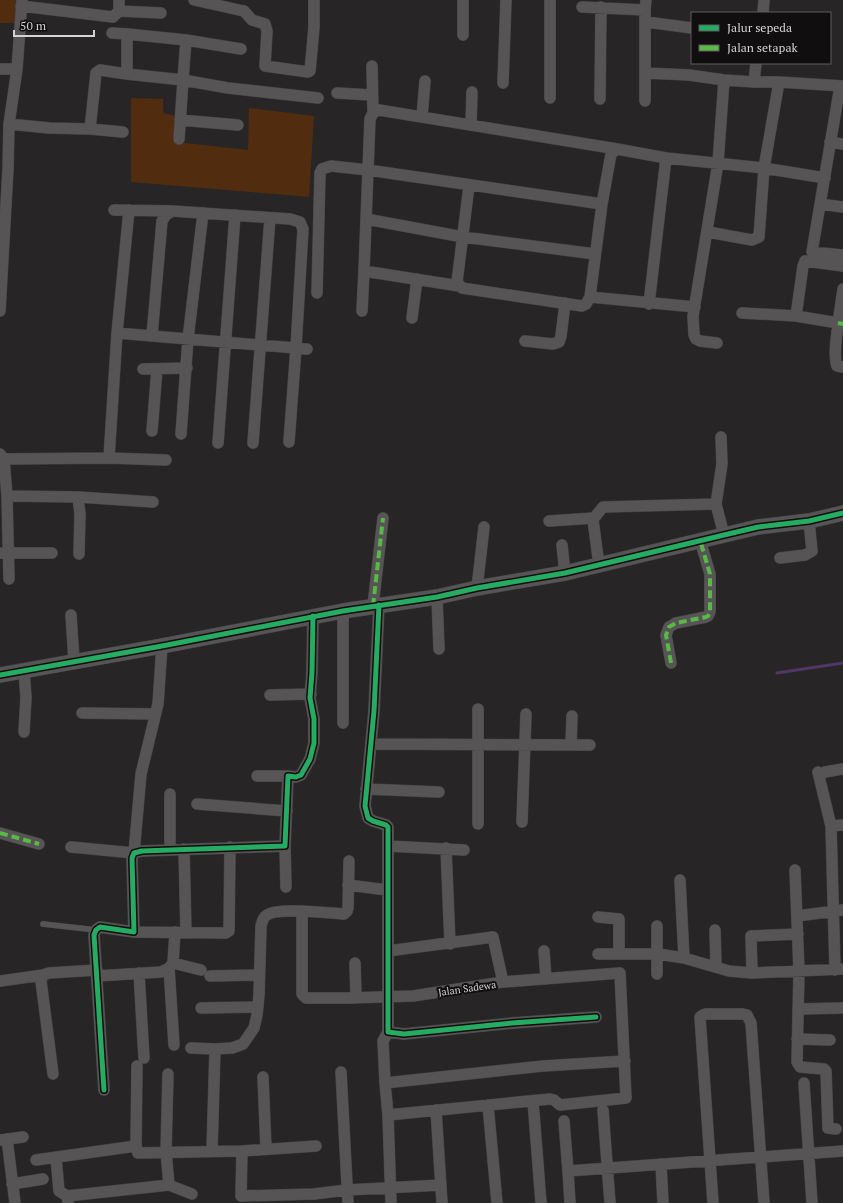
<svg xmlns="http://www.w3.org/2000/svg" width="843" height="1203" viewBox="0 0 843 1203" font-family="'PT Serif',serif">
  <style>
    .green { fill: #522c0f }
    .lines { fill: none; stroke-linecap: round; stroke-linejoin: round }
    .stream { stroke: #513668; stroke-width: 3 }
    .lane-casing { stroke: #444243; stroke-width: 6 }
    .street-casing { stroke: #444243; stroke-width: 12 }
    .secondary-casing { stroke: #444243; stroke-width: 16 }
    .lane { stroke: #565455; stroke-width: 5.5 }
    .street { stroke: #565455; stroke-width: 11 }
    .secondary { stroke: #565455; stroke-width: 15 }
    .quiet { stroke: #58b947; stroke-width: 4; stroke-dasharray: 8 4; stroke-linecap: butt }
    .cycleway-casing { stroke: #100e0f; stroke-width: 8 }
    .cycleway { stroke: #26ab63; stroke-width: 5 }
    .labels { text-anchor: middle; stroke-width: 4; stroke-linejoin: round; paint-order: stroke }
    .street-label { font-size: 10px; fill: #d6d3d3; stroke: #100e0f }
  </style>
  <rect width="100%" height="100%" fill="#282526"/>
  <path class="green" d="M0,0H17L15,23H0Z
    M131,98L163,99V113L177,116L176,142L248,150L249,108L314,116L309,197L131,182Z"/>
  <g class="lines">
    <path class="stream" d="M777,673L843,663"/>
    <g class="lane-casing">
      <path id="lane" d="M43,924L96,930"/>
    </g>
    <g class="street-casing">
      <path id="street" d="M194,0L239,10L244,11L252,20L265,24L267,31L265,66L308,72L310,71L314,27V0
        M463,0V35
        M550,0V98
        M21,6L113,17L119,11V0
        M582,7L645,10L646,0
        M645,10V73L689,75L724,80L754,82H779L843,86
        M119,11L161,13
        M763,13L764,0
        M646,22L692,28
        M112,33L127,34
        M372,66L373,113
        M0,69H17
        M645,73V101
        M127,74L183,80L186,40
        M754,82L756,63
        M503,83L506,0
        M840,86L812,252L843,255
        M337,93L372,95
        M600,99L601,7
        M422,117L425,81
        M180,120L238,125
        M9,124L49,128L90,129L96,73L100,70L127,74V34L186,40L241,49
        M471,125L472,92
        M90,129L123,132
        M179,139L183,80L228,88L318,98
        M830,142L843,144
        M469,186L457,282L462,288L582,306L586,304L590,297L602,204L611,154L617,149L666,158
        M820,204L843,207
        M114,210L172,211
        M366,219L463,237L595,254
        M708,232L752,240L759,237L764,168L779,82
        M364,271L370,119L373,113L379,110L617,149
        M843,289L838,323L843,324
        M317,293L320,173L322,169L331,166L368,170L602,204
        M590,297L695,307
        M649,304L666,158L764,168L825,178
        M0,311L8,169L9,124L17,69L22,0
        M362,311L364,271L459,286
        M742,313L796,316L838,323C837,335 833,355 837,366L843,367
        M796,316L803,266L805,261L843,266
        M412,318L417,279
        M117,333L307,349
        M152,336L162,221L166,215L172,211L290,219L300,222L303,229L296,348L289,442
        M525,341L553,344L559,342L561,336L565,303
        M717,343L700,341L696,339L694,335L693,316L718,163L724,80
        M143,369L187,368
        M152,431L157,369
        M181,434L188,339L203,213
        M218,443L235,215
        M253,443L270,218
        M0,454L4,459L7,496L78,497L80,514L79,554
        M109,458L166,460
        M4,459L109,458L117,333L129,210
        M7,496L9,579
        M78,497L153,502
        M716,504L722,464L721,437
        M549,521L594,518
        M562,545L565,573
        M0,553H52
        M780,558L805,555L812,551L809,521
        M599,565L593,520L594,518L603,507L716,504L724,535
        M477,588L484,527
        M437,597L439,649
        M379,605L374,711L365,806L368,818L373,821L386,825L388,827V1032L404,1034L512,1023L596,1017
        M373,606L383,518
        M343,611V723
        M71,615L74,661
        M671,663L666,635L669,627L676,623L706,617L708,616L710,612V574L700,540
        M24,670L26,698L24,732
        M270,695L311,694
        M82,713L155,714
        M371,744L590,745
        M571,745L572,716
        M818,772L831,826L843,825
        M825,772L843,769
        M257,776H288
        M366,789L439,792
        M197,804L287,811
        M522,822L526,714
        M478,824V709
        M831,826L835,970
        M0,833L39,844
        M285,846L286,887
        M388,846L464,850
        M71,847L134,853L141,774L158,704L162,646
        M446,848L450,944
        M184,849L186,933
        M170,850V794
        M795,870L799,971L797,1062L800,1067L824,1069L826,1071L828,1128L836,1129
        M680,880L684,958
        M348,885L387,890
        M302,911V994L306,998H348L413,996L503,982L493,937L388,951
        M797,916L843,910
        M598,917L619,919V953
        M715,930L716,966
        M134,932L226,933L229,931L230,847
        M544,951L546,979
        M598,954H658L684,958L729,971L752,973L843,969
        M173,963L201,970
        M355,963L356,998
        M169,968L174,1045
        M139,973L144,1058
        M752,973L751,936L798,934
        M657,974V926
        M97,976L161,972L169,968L173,963L175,932
        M210,976L259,975
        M0,981L43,975
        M201,1008L258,1007
        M798,1009L843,1008
        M388,1032L383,1041L385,1083L543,1066L625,1061
        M797,1039L830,1040
        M191,1048L215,1049
        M137,1066L136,1146L138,1153L242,1151L316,1146
        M341,1072L348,1203
        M53,1074L41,981L43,975L49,973L97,970
        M168,1074L166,1152L169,1185
        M263,1077L266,1149
        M385,1083L388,1115L391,1203
        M804,1083L812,1203
        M104,1090L94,935L96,930L100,927L134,932L132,858L134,853L142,851L285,846L288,776L296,777L301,775L310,759L314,743V719L310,698L312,672L313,616
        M533,1101L541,1203
        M488,1105L497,1203
        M436,1110L442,1203
        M603,1110L610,1203
        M388,1115L550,1099L554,1100L560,1105L626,1098L620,973L503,982
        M564,1121L568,1171
        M7,1139L15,1203
        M1,1140L23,1137
        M212,1151L215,1049L232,1048L243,1044L254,1028L257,1015L259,995L261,926C262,922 263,917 267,915C277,907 329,913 344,914L347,911L348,908L349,861
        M242,1151L241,1196L314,1194L347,1190L441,1185
        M56,1158L59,1191L67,1196L68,1202
        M36,1160L136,1146
        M661,1164L663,1203
        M12,1184L43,1179
        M67,1196L169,1185L192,1194
        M570,1203L568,1171L843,1151
        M713,1203L700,1017L703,1015L706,1014H743L747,1015L751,1023L764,1203"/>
    </g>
    <g class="secondary-casing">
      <path id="secondary" d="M0,675L162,646L343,611L437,597L477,588L565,573L724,535L758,527L809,521L843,513"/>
    </g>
    <use href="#lane" class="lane"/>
    <use href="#street" class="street"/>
    <use href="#secondary" class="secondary"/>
    <path class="quiet" d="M838,323L843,324
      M373,606L383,518
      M671,663L666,635L669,627L676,623L706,617L708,616L710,612V574L700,540
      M0,833L39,844"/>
    <g class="cycleway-casing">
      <path id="cycleway" d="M379,605L374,711L365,806L368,818L373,821L386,825L388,827V1032L404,1034L512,1023L596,1017
        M0,675L162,646L343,611L437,597L477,588L565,573L724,535L758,527L809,521L843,513
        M104,1090L94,935L96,930L100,927L134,932L132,858L134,853L142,851L285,846L288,776L296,777L301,775L310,759L314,743V719L310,698L312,672L313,616"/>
    </g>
    <use href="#cycleway" class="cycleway"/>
  </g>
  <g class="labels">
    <g class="street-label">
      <text transform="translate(467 988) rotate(-8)" y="4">Jalan Sadewa</text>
    </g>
  </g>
  <rect x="691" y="12" width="140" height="52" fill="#100e0f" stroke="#5f5d5d"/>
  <rect x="699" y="25" width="20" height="6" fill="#26ab63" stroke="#5f5d5d"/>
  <text x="727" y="32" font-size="12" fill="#d6d3d3">Jalur sepeda</text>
  <rect x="699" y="45" width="20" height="6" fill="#58b947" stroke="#5f5d5d"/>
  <text x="727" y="52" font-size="12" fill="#d6d3d3">Jalan setapak</text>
  <path d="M14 30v6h80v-6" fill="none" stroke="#d6d3d3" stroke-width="2"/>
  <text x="20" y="30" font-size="12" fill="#d6d3d3" stroke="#100e0f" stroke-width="3" paint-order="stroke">50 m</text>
</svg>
